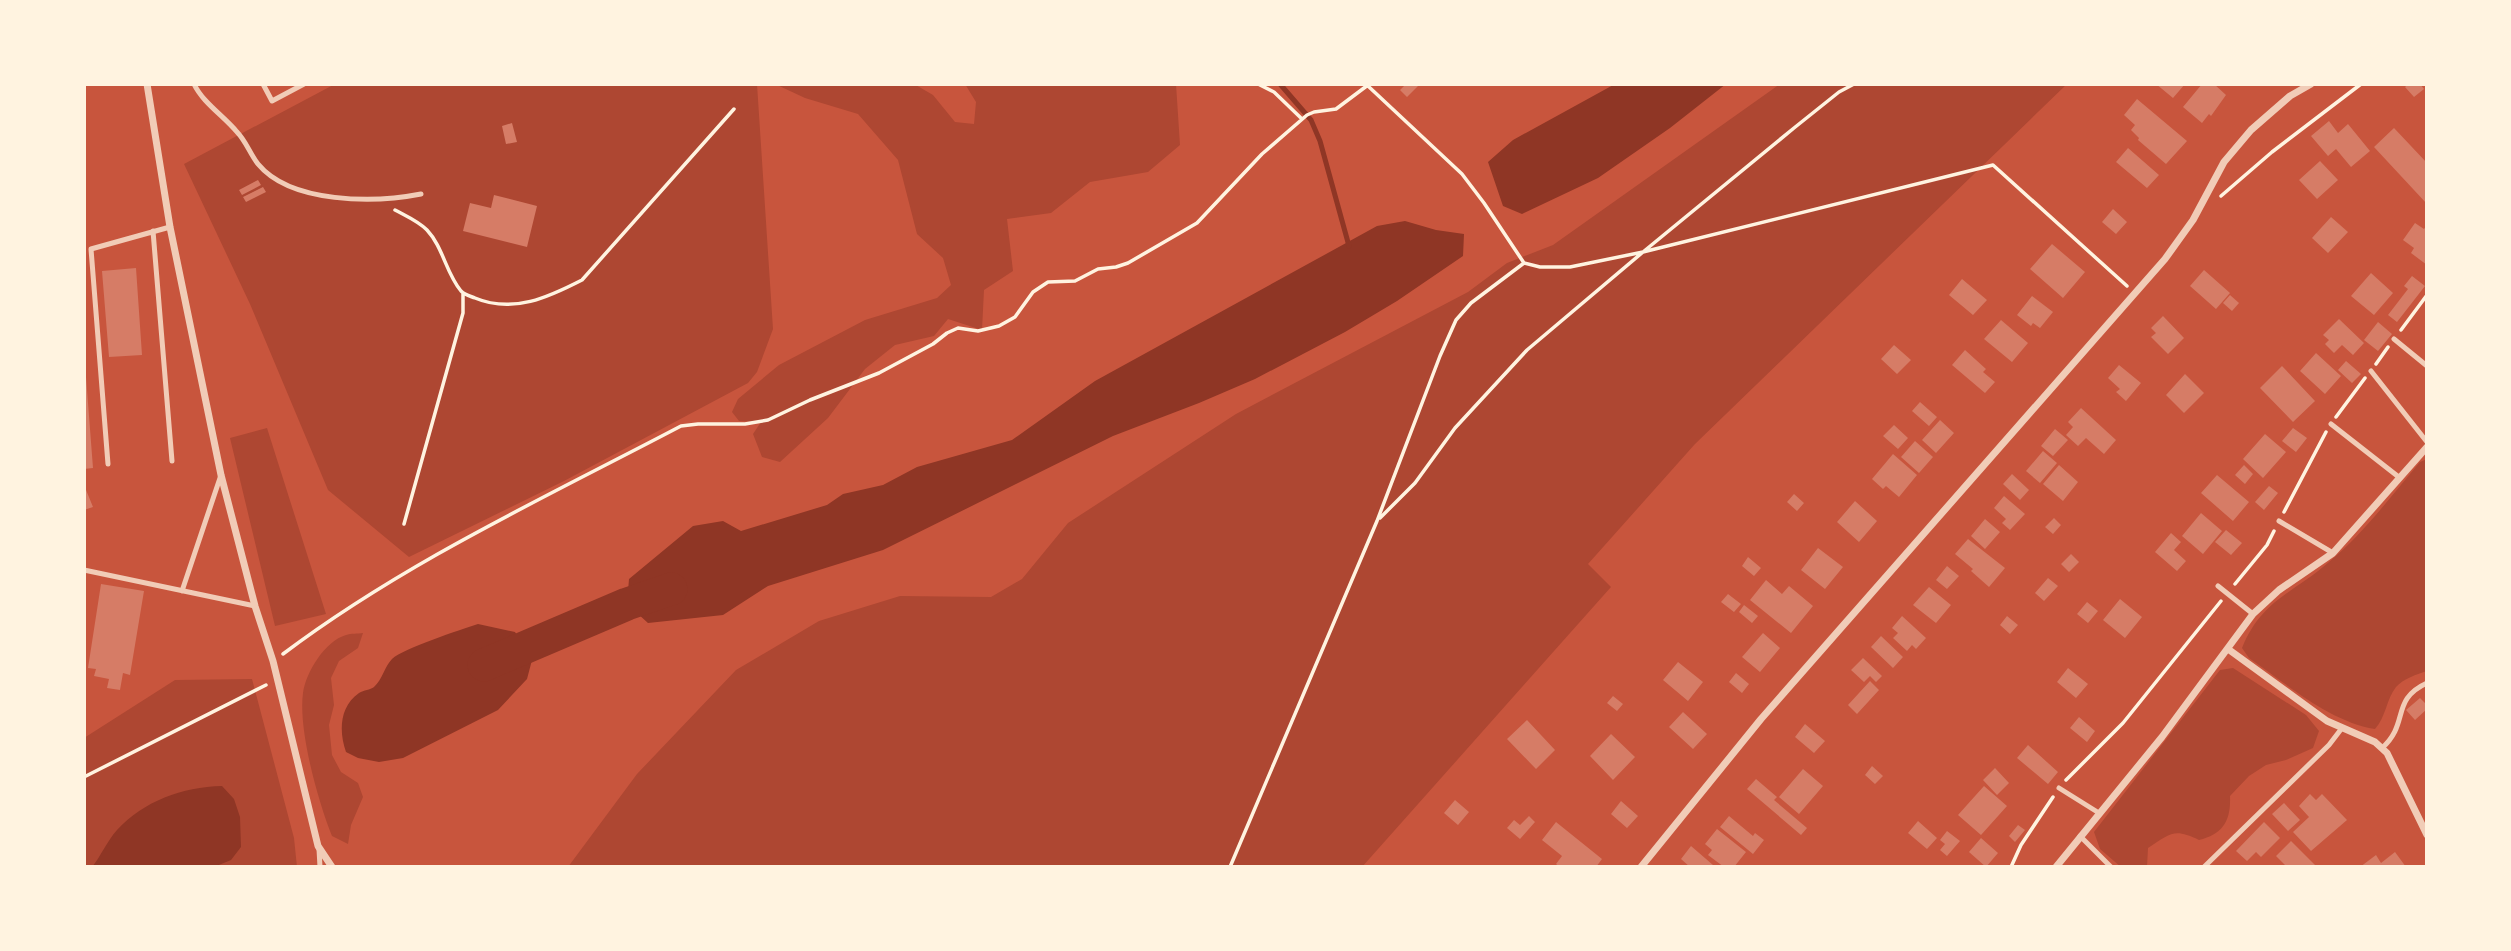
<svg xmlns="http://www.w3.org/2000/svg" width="2511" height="951" viewBox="0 0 2511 951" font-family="'Sofia Sans Condensed',sans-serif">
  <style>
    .green { fill: #ae4732 }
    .water { fill: #8f3625 }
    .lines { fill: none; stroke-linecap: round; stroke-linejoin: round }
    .stream { stroke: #8f3625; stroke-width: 5 }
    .river { stroke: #8f3625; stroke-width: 33 }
    .building { fill: #d67c66 }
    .path { stroke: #fff3e0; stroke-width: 3.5 }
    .service { stroke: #f1ccb7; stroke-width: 5 }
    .minor { stroke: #f1ccb7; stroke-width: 7 }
  </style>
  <rect width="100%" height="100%" fill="#c8553d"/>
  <path class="green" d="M335,84H757L773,329L757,372L748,383L564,481L409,557L328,490L250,304L184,164Z
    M775,84H914L933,95L955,122L974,124L976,102L965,84H1176L1180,145L1148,172L1090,182L1051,213L1007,219L1013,271L984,290L982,330L948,319L934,336L895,345L865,369L828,418L780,462L762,457L753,434L761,422L739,421L732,412L738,399L779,365L865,320L937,298L951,285L943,258L917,234L898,160L858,114L805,98Z
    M1780,84H2067L1695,444L1588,564L1611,587L1362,867H568L637,774L736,670L819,621L900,596L991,597L1022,579L1068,523L1236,414L1468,292L1507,263L1553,245Z
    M267,428L326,614L275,626L230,438Z
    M2427,459V671C2417,674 2403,679 2396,687C2386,700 2386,717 2375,729C2328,721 2287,684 2249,658L2242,648C2262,599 2294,593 2329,562C2364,533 2391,496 2420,462Z
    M363,633L358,648L339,661L331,678L334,705L329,725L332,755L341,772L358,783L363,797L351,825L348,844L332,836C318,801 298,730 303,693C306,672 325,641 346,635C351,633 358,634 363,633Z
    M2233,668L2306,715L2319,731L2313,748L2286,760L2266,765L2249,776L2230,796C2231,821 2223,834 2199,840C2174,828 2171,833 2148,848L2147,867H2121L2100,849L2094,832L2220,670Z
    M252,679L294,838L297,867H84V738L175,680Z"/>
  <path class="water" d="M1615,84H1726L1670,128L1598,178L1522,214L1503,206L1488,162L1513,140Z
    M1405,221L1436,230L1464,234L1463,256L1397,301L1345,332L1255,379L1199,403L1113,436L883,550L768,586L723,615L648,623L627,604L629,579L693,526L723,521L741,531L827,505L843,494L883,485L917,467L1012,440L1095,381L1377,226Z
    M478,624L515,632L532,660L527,679L498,710L403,758L379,762L358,758L346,752C339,732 339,707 359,693C364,690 370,690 374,687C382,680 385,666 392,659C404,648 460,630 478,624Z
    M222,786L234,799L240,817L241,847L231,860L214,867H92C101,856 107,841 117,830C144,801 182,787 222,786Z"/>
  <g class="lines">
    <path class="stream" d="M1280,84L1311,120L1320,141L1349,246"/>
    <path class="river" d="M484,665L627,604L671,589"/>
  </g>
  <path class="building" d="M1406,84H1415L1418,86L1407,97L1400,90Z
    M2156,84H2185L2173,98Z
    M2202,84H2214L2226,95L2211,116L2209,114L2202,123L2183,107Z
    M2408,84H2420L2424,89L2414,97L2405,87Z
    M2137,99L2187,141L2166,164L2138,140L2139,138L2131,130L2135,125L2124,115Z
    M2329,121L2338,133L2348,124L2370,151L2351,167L2336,149L2328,156L2311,136Z
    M512,123L517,142L506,144L502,126Z
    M2394,128L2427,163V204L2374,147Z
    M2128,148L2159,175L2147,188L2116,162Z
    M2320,161L2338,180L2317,199L2299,180Z
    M258,180L261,185L242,195L239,190Z
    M263,187L266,192L246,202L243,197Z
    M494,195L537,206L527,247L463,231L470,203L491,208Z
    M2113,209L2127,222L2116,234L2102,222Z
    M2331,217L2348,232L2328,253L2312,238Z
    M2415,223L2424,229L2427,225V265L2411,253L2414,248L2403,240Z
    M2052,244L2085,272L2063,298L2030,269Z
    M136,268L142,355L109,357L102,271Z
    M2204,270L2230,293L2216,309L2190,286Z
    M2371,273L2393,293L2374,315L2351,296Z
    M2412,276L2425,286L2397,322L2388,315L2408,289L2404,286Z
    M1962,279L1987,300L1973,315L1949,295Z
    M2230,295L2239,303L2232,311L2223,303Z
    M2032,296L2053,312L2040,328L2033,323L2031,326L2017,315Z
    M2163,316L2184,338L2168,354L2151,337L2156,333L2151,328Z
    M2339,319L2364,343L2353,355L2342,345L2334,353L2325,344L2329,340L2323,335Z
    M2001,320L2028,343L2012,362L1984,339Z
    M2378,322L2392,334L2378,351L2364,340Z
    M1894,345L1911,360L1897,374L1881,359Z
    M1965,350L1986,369L1983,372L1995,382L1985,393L1952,365Z
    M2316,353L2341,376L2325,394L2300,371Z
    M2346,361L2361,374L2352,383L2338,370Z
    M2119,365L2141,383L2126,401L2116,392L2120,389L2108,378Z
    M2282,366L2315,401L2293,422L2260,388Z
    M2185,374L2204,393L2184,413L2166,395Z
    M84,377H86L93,468L84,469Z
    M1920,402L1937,417L1929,426L1912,411Z
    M2081,408L2116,440L2104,454L2086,438L2078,446L2066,435L2073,427L2068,422Z
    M1940,420L1954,433L1936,453L1922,440Z
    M1894,425L1908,438L1898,449L1883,436Z
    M2293,428L2307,438L2296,452L2282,441Z
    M2055,429L2068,440L2053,456L2041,446Z
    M2265,434L2286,452L2263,478L2243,459Z
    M1915,441L1933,457L1919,473L1901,457Z
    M2043,451L2057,463L2040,483L2026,471Z
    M1893,454L1917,475L1899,497L1886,486L1883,489L1872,479Z
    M2059,465L2078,482L2063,501L2043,484Z
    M2244,465L2253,474L2245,484L2235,475Z
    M2012,474L2029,490L2020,500L2003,484Z
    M2217,475L2249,502L2233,521L2201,493Z
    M84,485L93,507L84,510Z
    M2269,486L2278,493L2264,510L2255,502Z
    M1794,494L1804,503L1797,511L1787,502Z
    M2004,496L2025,514L2010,530L2002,523L2006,519L1994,508Z
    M1855,501L1877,521L1859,542L1837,522Z
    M2201,513L2222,531L2203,554L2182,536Z
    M2054,518L2061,525L2053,534L2045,527Z
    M1985,519L2000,532L1985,549L1971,536Z
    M2226,530L2242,543L2231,555L2215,542Z
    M2171,533L2181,542L2174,550L2186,561L2177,571L2155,552Z
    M1968,539L2005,568L1989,587L1971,571L1973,569L1955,554Z
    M1818,548L1843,567L1825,589L1801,570Z
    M2071,554L2079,562L2069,572L2061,564Z
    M1748,557L1761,568L1754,576L1742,566Z
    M1947,566L1959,576L1947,589L1936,580Z
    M2048,578L2058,586L2044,601L2035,593Z
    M1766,580L1782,594L1789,586L1813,606L1791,633L1750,600Z
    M101,584L144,591L130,675L123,673L120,690L107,688L109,679L94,676L96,669L88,668Z
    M1929,587L1951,605L1936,623L1913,605Z
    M1728,594L1741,604L1734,612L1721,602Z
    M2120,599L2142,617L2125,638L2103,620Z
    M2087,602L2098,611L2088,623L2077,614Z
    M1744,605L1758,616L1752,623L1739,612Z
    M1902,616L1926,638L1916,649L1912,645L1907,651L1893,638L1898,633L1892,628Z
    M2007,616L2018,625L2010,634L2000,625Z
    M1763,633L1780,648L1760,672L1742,657Z
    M1881,636L1903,657L1893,668L1871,647Z
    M1863,658L1882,676L1876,682L1870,676L1864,682L1851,670Z
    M1678,662L1703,682L1688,701L1663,680Z
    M2068,668L2088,684L2076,698L2057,682Z
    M1736,673L1749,684L1742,693L1729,682Z
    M1870,681L1879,690L1857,714L1848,705Z
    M1613,696L1623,704L1617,711L1607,703Z
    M2420,698L2427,705V709L2415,720L2406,710Z
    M1683,712L1707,734L1693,749L1669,727Z
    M2079,717L2095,731L2087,742L2070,728Z
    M1527,720L1555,750L1536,769L1507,739Z
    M1805,724L1825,741L1814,753L1795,737Z
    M1611,734L1635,757L1613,780L1590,756Z
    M2028,745L2058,772L2048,784L2017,758Z
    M1872,766L1883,776L1875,784L1865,775Z
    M1995,768L2009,783L1997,795L1983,780Z
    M1803,769L1823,786L1799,814L1779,797Z
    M1756,779L1777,797L1774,800L1807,828L1801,835L1747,789Z
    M1984,786L2007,806L1981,835L1958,815Z
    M2310,794L2316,800L2322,794L2347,820L2311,851L2293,832L2309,817L2299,806Z
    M1455,800L1469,812L1458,825L1444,813Z
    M1621,801L1638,816L1627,828L1611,814Z
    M2284,803L2300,820L2288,831L2272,814Z
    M1529,816L1535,822L1520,839L1507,828L1514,820L1520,825Z
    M1729,816L1753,836L1755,833L1764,840L1753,854L1720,827Z
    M1918,821L1937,838L1927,849L1908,833Z
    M1556,822L1602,859L1596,867H1560L1556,864L1562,856L1542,840Z
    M2264,822L2280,838L2261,857L2256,852L2247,861L2236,851Z
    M2018,825L2025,830L2015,842L2009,836Z
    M1717,829L1746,852L1734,867H1724L1708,855L1712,850L1705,844Z
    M1947,831L1960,841L1947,856L1940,850L1945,844L1940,840Z
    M1981,838L1998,853L1986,867L1969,852Z
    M2291,841L2317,867H2287L2276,856Z
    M1691,846L1713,865L1711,867H1690L1681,859Z
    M2395,852L2406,867H2360L2376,855L2381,863Z"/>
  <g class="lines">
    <path class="path" d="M1258,84L1274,92L1302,119
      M2221,196L2272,152L2361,84
      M395,210C406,216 418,221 427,230C443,247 446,273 461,291C465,295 470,296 475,298C513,314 549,297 582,280L734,109
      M1524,263L1540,267H1570L1643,252L1993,165L2127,286
      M2401,330L2427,295
      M2376,364L2388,347
      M2336,417L2365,378
      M2284,512L2326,432
      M1380,518L1415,483L1455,428L1527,350L1643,252L1794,128L1839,92L1854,84
      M404,524L463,313V293
      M2235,584L2267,545L2274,531
      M283,654C405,562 546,497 681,426L698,424H745L768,420L810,400L879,373L933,344L947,333L958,328L978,331L999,326L1015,317L1033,292L1048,282L1075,281L1098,269L1116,267L1128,263L1197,223L1262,154L1307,115L1314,112L1336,109L1368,85
      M84,777L266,685
      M2066,780L2123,723L2221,601
      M1230,867L1377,521L1440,356L1456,320L1471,303L1524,263L1484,203L1462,174L1368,86
      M2011,867L2021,845L2053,797"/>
    <path class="service" d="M194,84C203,103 224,116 237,132C246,141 250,154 258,164C291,204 375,203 421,194
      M263,84L272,101L304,84
      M153,231L172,461
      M2394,339L2427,366
      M2371,371L2427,442
      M2331,424L2400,478
      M108,464L91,249L170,227
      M2279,521L2333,553
      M84,570L255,606
      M2218,586L2253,614
      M182,591L221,475
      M2382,748C2410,723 2390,700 2427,683
      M2059,788L2099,813
      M2080,836L2111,867
      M319,849L320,867
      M2204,867L2329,745L2342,728"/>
    <path class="minor" d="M147,84L170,227L221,475L255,606L273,661L318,846L332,867
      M2228,649L2327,721L2375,742L2387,753L2427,835
      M1641,867L1761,719L2165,259L2193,220L2224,162L2251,130L2290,96L2311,84
      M2056,867L2162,737L2253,614L2279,590L2333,553L2427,447"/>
  </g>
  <rect width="2511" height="951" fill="none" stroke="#fff3e0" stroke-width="172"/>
</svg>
